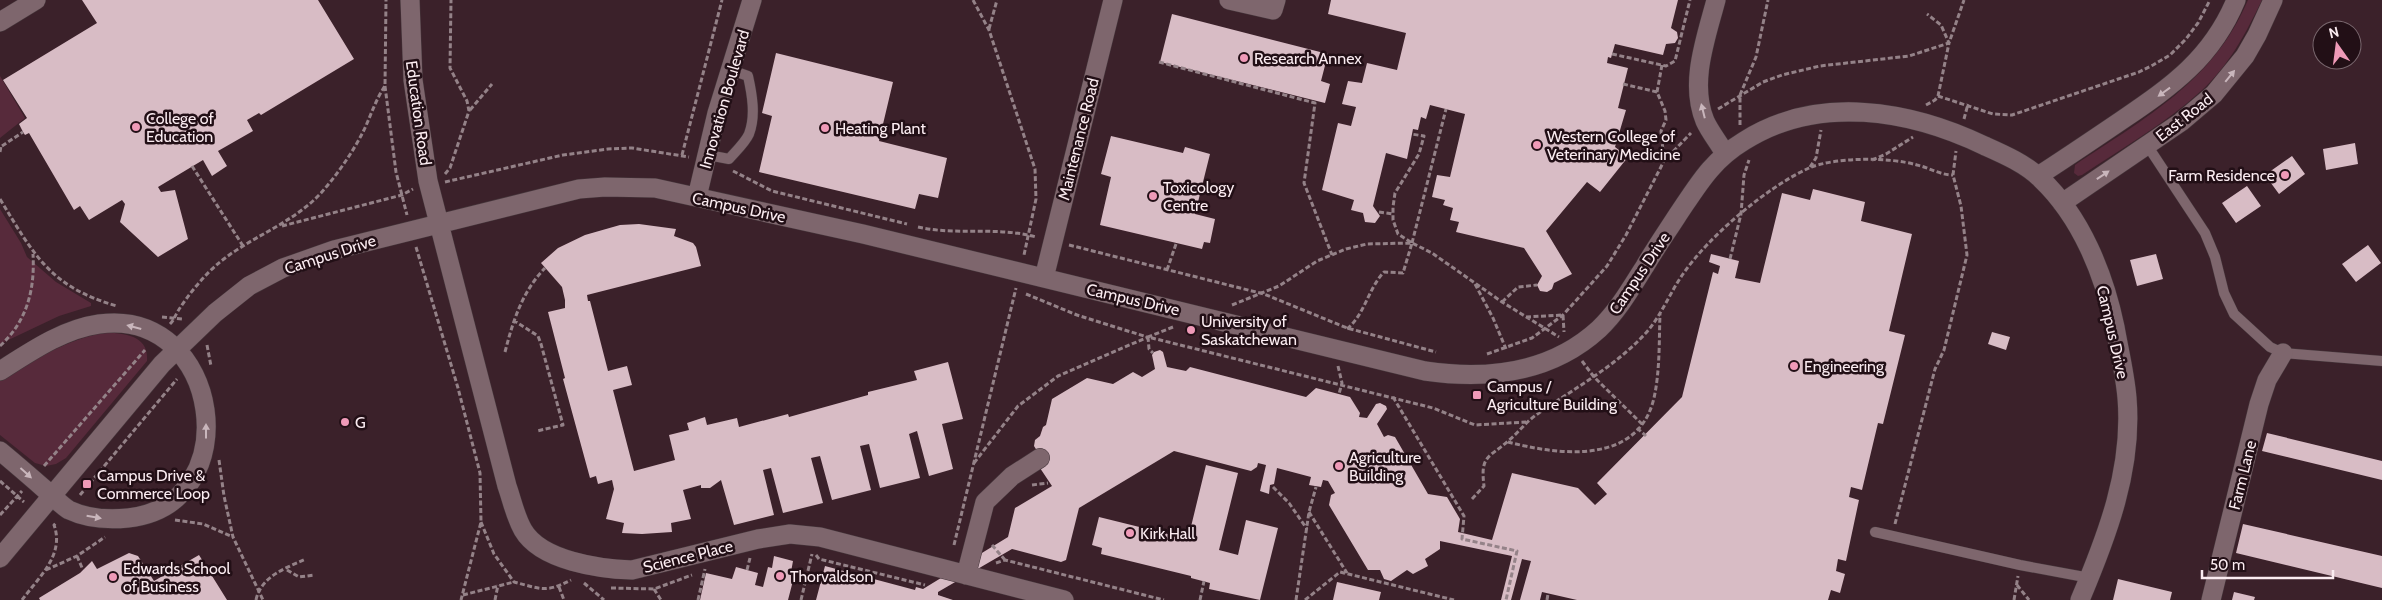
<svg xmlns="http://www.w3.org/2000/svg" width="2382" height="600" viewBox="0 0 2382 600" font-family="Cabin,sans-serif">
  <style>
    .built { fill: #3b212a; fill-rule: evenodd }
    .green { fill: #572a3b }
    .building { fill: #d8bcc5 }
    .lines { fill: none; stroke-linecap: round; stroke-linejoin: round }
    .service-casing { stroke: #46373c; stroke-width: 11 }
    .minor-casing { stroke: #46373c; stroke-width: 20 }
    .path { stroke: #948288; stroke-width: 3; stroke-dasharray: 5 2.5; stroke-linecap: butt }
    .service { stroke: #7e666d; stroke-width: 10 }
    .minor { stroke: #7e666d; stroke-width: 19 }
    .oneway { fill: #c9b6bc }
    .poi-dot { fill: #ef9ab8; stroke: #220f16; stroke-width: 2 }
    .labels { text-anchor: middle; stroke-width: 5; stroke-linejoin: round; paint-order: stroke }
    .poi-label { font-size: 16px; fill: #fbecf1; stroke: #220f16; text-anchor: start }
    .street-label { font-size: 16px; fill: #fbecf1; stroke: #220f16 }
  </style>
  <rect width="100%" height="100%" fill="#2c181f"/>
  <path class="built" d="M0,0H2382V600H0ZM2322,30H2352V60H2322Z"/>
  <path class="green" d="M2248,0H2262C2246,33 2228,67 2201,91C2165,124 2122,148 2082,175L2078,176L2074,173L2075,165C2145,118 2213,82 2248,0Z
    M0,76L25,118L0,138Z
    M0,209L21,243L27,257L56,282L91,303V306L59,316L0,344Z
    M106,332C125,334 149,335 147,361L66,458L56,464L46,466L35,463L0,435V381C34,359 66,340 106,332Z"/>
  <path class="building" d="M82,0H318L354,59L261,115L259,113L247,120L253,131L218,151L227,166L212,176L203,160L158,187L161,192L175,190L188,239L158,257L120,222L125,204L122,200L89,220L80,206L74,210L29,133L25,135L23,132L19,124L27,118L3,80L97,23Z
    M1331,0H1678L1671,28L1677,32L1678,38L1675,43L1666,44L1663,55L1615,44L1611,58L1608,57L1607,63L1628,68L1618,108L1626,110L1615,147L1628,157L1600,192L1587,182L1546,231L1572,274L1554,283L1552,289L1547,292L1540,291L1537,285L1542,276L1524,248L1456,232L1459,222L1450,220L1453,208L1443,205L1445,200L1432,197L1437,175L1450,177L1465,114L1430,105L1426,119L1421,117L1418,130L1413,129L1407,159L1386,153L1373,206L1380,216L1375,223L1365,222L1363,213L1351,210L1354,200L1322,190L1338,123L1351,126L1356,107L1342,104L1348,81L1362,83L1367,63L1397,70L1406,33L1328,14Z
    M1172,14L1328,54L1321,81L1330,84L1325,103L1160,62Z
    M776,53L893,82L879,141L947,158L938,198L919,194L915,209L759,172L772,116L762,113Z
    M1111,136L1183,153L1185,147L1210,154L1195,214L1215,219L1210,243L1204,242L1202,249L1100,225L1111,177L1101,174Z
    M2355,143L2358,164L2326,170L2323,149Z
    M2292,156L2305,174L2279,194L2265,175Z
    M2247,186L2261,206L2236,223L2222,203Z
    M1813,189L1865,202L1861,221L1912,234L1889,331L1905,335L1883,424L1878,423L1862,490L1851,487L1849,497L1859,500L1846,561L1838,559L1836,571L1845,574L1840,593L1831,590L1828,600H1577L1542,592L1540,600H1520L1531,561L1522,559L1511,600H1501L1512,556L1440,541V549L1425,559L1428,566L1413,574L1407,570L1391,581L1384,579L1380,570H1368L1329,505L1331,495L1335,493L1328,481L1323,480L1321,487L1309,485L1311,477L1277,468L1274,484L1270,485L1269,494L1260,491L1266,465L1258,463L1257,467L1251,471L1174,451L1079,508L1066,560L1061,562L1012,549L938,592V595L953,600H816L825,566L915,590L916,587L923,589L1008,537L1015,508L1052,486L1040,468L1044,462L1034,446L1035,440L1040,436L1043,427L1046,425L1052,399L1087,378L1113,384L1133,372L1142,377L1155,369L1152,355L1154,352L1160,350L1163,352L1167,367L1186,371L1190,367L1306,397L1316,388L1350,397L1360,413L1359,417L1367,418L1376,404L1380,403L1386,406L1387,409L1377,424L1384,437L1388,435L1395,437L1428,494L1447,497L1460,519L1458,532L1492,540L1512,473L1578,488L1595,505L1607,494L1597,483L1682,397L1713,272L1718,274L1720,266L1709,262L1711,254L1739,261L1735,278L1760,283L1782,193L1810,200Z
    M639,224L676,229L674,236L693,243L696,247L701,266L587,295L588,301H590L608,371L627,366L632,385L613,390L634,471L675,460L669,435L689,430L687,423L705,417L707,425L737,418L739,427L788,414L789,417L868,395V392L917,380L914,371L948,362L963,419L942,424L953,469L929,476L917,431L909,434L920,478L880,488L869,444L860,446L871,490L832,500L820,456L811,458L823,503L783,513L771,468L763,470L774,515L734,525L721,480L710,488H701V485L683,490L691,519L671,523L672,532L642,534L622,533L624,523L606,519L614,489L612,480L598,484L596,476L590,478L563,379L565,378L548,312L565,308V300L562,287L541,263L558,248L585,235L620,225Z
    M2368,245L2381,263L2356,282L2342,264Z
    M2156,254L2163,279L2137,286L2130,260Z
    M1992,332L2010,337L2006,350L1988,344Z
    M2267,433L2382,461V480L2262,451Z
    M1206,465L1238,473L1219,550L1238,555L1246,520L1278,528L1260,600L1209,589L1210,583L1191,578V576L1101,554L1102,548L1092,545L1099,517L1188,539Z
    M2243,524L2382,556V588L2236,553Z
    M129,553L138,556L154,581L199,555L227,600H40L39,598L80,573L92,561L97,569Z
    M774,556L793,561L791,572L795,573L788,600H700L706,573L732,579L736,567L758,573L755,585L763,587L768,567L772,568Z
    M2118,579L2172,592L2170,600H2113Z
    M1337,582L1381,592L1379,600H1333Z
    M2234,592L2255,597L2254,600H2232Z"/>
  <g class="lines">
    <g class="service-casing">
      <path id="service" d="M2147,145L2205,233L2215,257L2224,293L2234,314L2270,347L2283,353L2382,361
        M708,155L729,159C735,152 745,143 749,134C756,116 752,94 748,76L731,70
        M1875,532L2020,565L2090,578"/>
    </g>
    <g class="minor-casing">
      <path id="minor" d="M410,0L413,80L428,181L507,486C512,500 515,516 523,530C541,561 600,569 632,570L758,539L790,534L820,537L1064,600
        M1229,0L1273,10L1276,0
        M1716,0C1706,38 1689,83 1705,121C1710,132 1719,143 1725,154
        M0,22L36,0
        M2038,176C2066,158 2094,139 2122,120C2172,86 2212,58 2236,0
        M697,197L717,113L752,0
        M2062,203L2181,122L2214,94L2245,56L2257,35L2273,0
        M1044,278L1113,0
        M0,371C30,352 63,329 99,324C222,307 249,505 128,518C108,520 88,519 69,510C62,506 55,498 49,493C33,479 17,465 0,451
        M0,558L162,364L215,313L249,286L283,268L334,250L579,189L605,187L655,188L863,234L1425,371C1487,380 1551,373 1599,329C1618,311 1631,288 1645,266C1655,249 1666,233 1677,216C1698,185 1711,161 1744,141C1818,94 1910,110 1985,146C2003,154 2026,164 2041,179C2081,217 2104,274 2115,327C2119,350 2125,374 2127,398C2133,469 2107,536 2080,600
        M966,575L985,502L1012,476L1040,458
        M2211,600L2259,404L2267,380L2283,353"/>
    </g>
    <path class="path" d="M973,0L989,30L1035,169L1036,199L1024,255
      M989,29L997,0
      M1612,54L1666,66L1675,61L1690,0
      M1159,62L1315,103L1304,183L1332,255
      M1662,65L1657,92L1665,111L1666,120L1661,131L1664,160
      M1623,84L1657,92
      M385,86L396,172L407,215
      M1938,96L1993,114L2012,115L2139,72L2153,65L2170,55L2186,39L2198,23L2210,0
      M1926,105L1935,100L1938,96L1949,43L1941,25L1927,14
      M1718,109L1763,82L1782,75L1820,66L1909,56L1949,43L1964,0
      M470,110L492,84
      M1964,119L1968,104
      M1740,125V95L1756,57L1768,0
      M2,146L23,132
      M0,152L1,146
      M682,155L722,0
      M1872,160L1886,154L1913,137
      M192,166L243,246
      M1810,167L1816,158L1821,130
      M733,171L772,191L907,224
      M445,174L450,168L469,111L467,101L450,68L451,0
      M445,182L563,155L608,149L632,148L689,157
      M0,199C34,255 50,287 117,306
      M1379,212L1393,214
      M282,226L402,195L413,189
      M918,227C957,236 997,226 1036,237
      M1412,243L1446,109
      M1069,245L1264,294L1347,328L1436,352
      M416,247L458,388L480,473L481,522L461,600
      M1730,259L1741,214L1744,175L1749,160
      M1167,270L1176,244
      M1475,284L1493,318L1506,349
      M1026,294L1077,315L1147,337
      M1502,302L1518,287L1537,285
      M1232,305L1279,286L1317,261L1346,249L1367,244L1412,243L1432,253L1502,302L1559,337
      M162,317L183,319
      M1526,317L1563,315L1564,332
      M513,320L538,336L541,344L563,425L537,431
      M170,324C174,320 175,316 178,311C188,295 205,274 220,262C252,236 292,224 321,193C337,175 353,152 364,130C371,115 376,99 385,86L386,0
      M1173,327L1148,337L1433,408L1475,425L1526,422
      M1347,329C1365,314 1368,289 1384,272L1403,273L1412,243L1398,234L1393,220V207L1395,193L1419,154L1424,136L1411,134
      M1148,337L1149,349L1153,353
      M207,345L211,366
      M0,346C27,321 35,290 33,254
      M505,352C513,321 522,292 545,268
      M1487,354L1532,338L1563,315L1607,266L1626,235L1664,161L1691,133
      M1582,361L1594,377L1642,424
      M1338,366L1342,383L1339,394
      M1393,397L1464,516L1462,539L1517,551L1506,600
      M1637,428L1646,436
      M1508,442C1558,455 1638,466 1654,398C1660,371 1659,341 1660,314
      M219,460L224,496L233,537L263,600
      M974,463L1018,406L1058,376L1148,337
      M44,466L145,350
      M0,481L24,502
      M1032,485L1048,483
      M1273,487L1289,503L1307,529
      M80,495L177,379
      M1472,499L1484,486C1480,455 1489,458 1508,441C1518,433 1525,423 1536,415C1573,389 1613,368 1644,335C1661,317 1669,294 1683,274C1709,236 1767,187 1809,168C1835,157 1890,157 1917,165C1930,168 1940,175 1953,175
      M1309,512L1347,573
      M0,515L22,491
      M175,520L203,524L233,537
      M481,522L494,554L514,582C541,589 546,593 571,580
      M1895,524L1935,369L1944,350L1967,255L1961,206L1953,175L1956,151
      M954,545L1016,288
      M992,545L1005,560
      M816,555L819,559L925,585
      M77,556L83,570
      M996,563L1005,560L1164,600
      M46,570L77,556L105,537
      M287,570L299,577L315,575
      M747,570L750,558
      M584,583L604,600
      M2017,585L2029,600
      M559,587L564,600
      M611,588L654,589L692,575
      M654,589L661,600
      M463,595L514,582
      M22,600C38,578 65,555 54,525L56,523
      M256,600C261,576 286,568 306,559
      M495,600L498,585
      M698,600L705,569
      M801,600L812,554
      M1200,600L1204,581
      M1296,600L1309,512L1316,487
      M1305,600L1340,572L1454,600
      M1547,600L1548,594
      M2014,600L2018,576"/>
    <use href="#service" class="service"/>
    <use href="#minor" class="minor"/>
  </g>
  <defs><path id="oneway-solid" d="M-6-.8H1V-3.2L6.5 0L1 3.2V.8H-6Z" transform="scale(1.25)"/></defs>
  <g class="oneway">
    <use href="#oneway-solid" transform="translate(2230 76) rotate(-51)"/>
    <use href="#oneway-solid" transform="translate(2164 92) rotate(144)"/>
    <use href="#oneway-solid" transform="translate(1703 111) rotate(-104)"/>
    <use href="#oneway-solid" transform="translate(2103 175) rotate(-34)"/>
    <use href="#oneway-solid" transform="translate(134 327) rotate(-165)"/>
    <use href="#oneway-solid" transform="translate(206 431) rotate(-90)"/>
    <use href="#oneway-solid" transform="translate(26 473) rotate(42)"/>
    <use href="#oneway-solid" transform="translate(94 517) rotate(10)"/>
  </g>
  <g class="poi-dot">
    <circle cx="1244" cy="58" r="5"/>
    <circle cx="136" cy="127" r="5"/>
    <circle cx="825" cy="128" r="5"/>
    <circle cx="1537" cy="145" r="5"/>
    <circle cx="2285" cy="175" r="5"/>
    <circle cx="1153" cy="196" r="5"/>
    <circle cx="1191" cy="330" r="5"/>
    <circle cx="1794" cy="366" r="5"/>
    <rect x="1472" y="390" width="10" height="10" rx="2.5"/>
    <circle cx="345" cy="422" r="5"/>
    <circle cx="1339" cy="466" r="5"/>
    <rect x="82" y="479" width="10" height="10" rx="2.5"/>
    <circle cx="1130" cy="533" r="5"/>
    <circle cx="780" cy="576" r="5"/>
    <circle cx="113" cy="577" r="5"/>
  </g>
  <g class="labels">
    <g class="poi-label">
      <text x="1254" y="64">Research Annex</text>
      <text x="146" y="124">College of<tspan x="146" dy="18">Education</tspan></text>
      <text x="835" y="134">Heating Plant</text>
      <text x="1547" y="142">Western College of<tspan x="1547" dy="18">Veterinary Medicine</tspan></text>
      <text x="2275" y="181" text-anchor="end">Farm Residence</text>
      <text x="1163" y="193">Toxicology<tspan x="1163" dy="18">Centre</tspan></text>
      <text x="1201" y="327">University of<tspan x="1201" dy="18">Saskatchewan</tspan></text>
      <text x="1804" y="372">Engineering</text>
      <text x="1487" y="392">Campus /<tspan x="1487" dy="18">Agriculture Building</tspan></text>
      <text x="355" y="428">G</text>
      <text x="1349" y="463">Agriculture<tspan x="1349" dy="18">Building</tspan></text>
      <text x="97" y="481">Campus Drive &amp;<tspan x="97" dy="18">Commerce Loop</tspan></text>
      <text x="1140" y="539">Kirk Hall</text>
      <text x="123" y="574">Edwards School<tspan x="123" dy="18">of Business</tspan></text>
      <text x="790" y="582">Thorvaldson</text>
    </g>
    <g class="street-label">
      <text transform="translate(724 99) rotate(-74)" y="6">Innovation Boulevard</text>
      <text transform="translate(419 113) rotate(82)" y="6">Education Road</text>
      <text transform="translate(2184 117) rotate(-38)" y="6">East Road</text>
      <text transform="translate(1078 139) rotate(-76)" y="6">Maintenance Road</text>
      <text transform="translate(739 207) rotate(12)" y="6">Campus Drive</text>
      <text transform="translate(330 254) rotate(-18)" y="6">Campus Drive</text>
      <text transform="translate(1639 273) rotate(-56)" y="6">Campus Drive</text>
      <text transform="translate(1133 299) rotate(13)" y="6">Campus Drive</text>
      <text transform="translate(2113 332) rotate(77)" y="6">Campus Drive</text>
      <text transform="translate(2242 475) rotate(-76)" y="6">Farm Lane</text>
      <text transform="translate(688 556) rotate(-14)" y="6">Science Place</text>
    </g>
  </g>
  <g transform="translate(2337 45) rotate(346)"><circle r="24" fill="#220f16" stroke="#79676e"/>
  <path d="M0-4L9 19L0 12L-9 19Z" fill="#ef9ab8"/>
  <text y="-8" font-size="14" font-weight="bold" text-anchor="middle" fill="#fbecf1">N</text>
  </g>
  <path d="M2202 570v8h131v-8" fill="none" stroke="#fbecf1" stroke-width="2.5"/>
  <text x="2210" y="570" font-size="15" fill="#fbecf1" stroke="#220f16" stroke-width="4" paint-order="stroke">50 m</text>
</svg>
